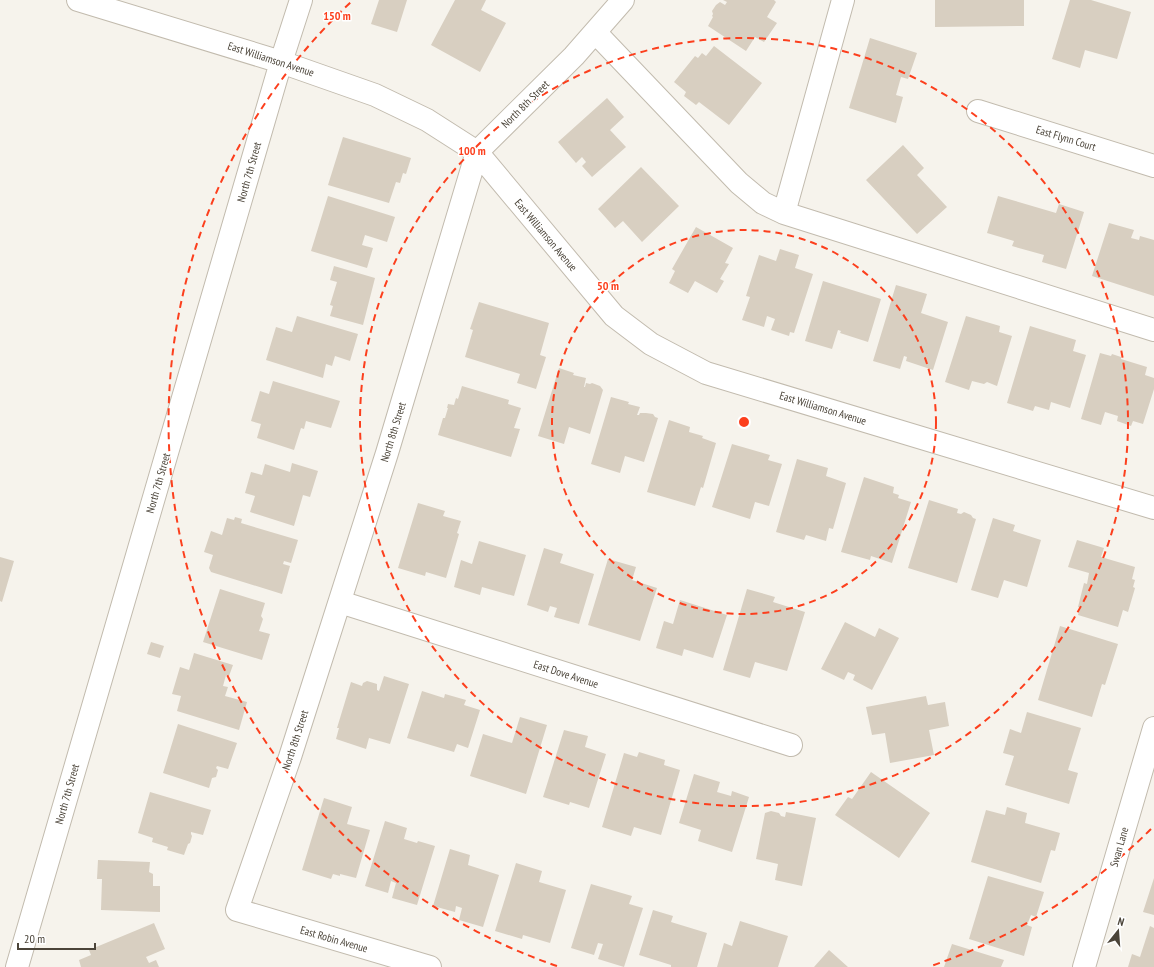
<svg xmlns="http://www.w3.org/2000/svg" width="1154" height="967" viewBox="0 0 1154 967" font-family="'PT Sans Narrow',sans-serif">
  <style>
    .building { fill: #d8cfc1 }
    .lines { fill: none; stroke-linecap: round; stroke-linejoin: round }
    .minor-casing { stroke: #c2bbae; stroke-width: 24 }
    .minor { stroke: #fff; stroke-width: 22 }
    .ring { fill: none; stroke: #fc3f1d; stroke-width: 2; stroke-dasharray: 7 5 }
    .labels { text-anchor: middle; stroke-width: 3; stroke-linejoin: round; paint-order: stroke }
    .street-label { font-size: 11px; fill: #4b4439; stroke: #fff }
    .centre { fill: #fc3f1d; stroke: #fff; stroke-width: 2 }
    .ring-label { font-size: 12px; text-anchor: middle; font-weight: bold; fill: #fc3f1d; stroke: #fff; stroke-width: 3; stroke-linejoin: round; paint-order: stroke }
  </style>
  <rect width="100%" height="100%" fill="#f6f3ec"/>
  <path class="building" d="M379,0H407L397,32L371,24Z
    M455,0H486L481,10L506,23L480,72L431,45Z
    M723,0H774L776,2L767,17L777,23L764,42L755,37L746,51L708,26L713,17L712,16L713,14L712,11L716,5L720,2L725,5L727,2Z
    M935,0H1024V26L935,27Z
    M1070,0H1091L1131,12L1117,59L1085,50L1080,68L1052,59Z
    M870,38L917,53L908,79L901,77L896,95L903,97L896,123L849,108Z
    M714,46L762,83L729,125L699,102L696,105L684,96L686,92L674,82L695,56L698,58L702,53L706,56Z
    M607,98L624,117L610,130L626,147L592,177L582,166L586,162L582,157L576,163L558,142Z
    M343,137L411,158L406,174L403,173L400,183L396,182L389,203L328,185Z
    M903,145L924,168L917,175L947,207L917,234L866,180Z
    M641,167L679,206L642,242L623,221L615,228L598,209Z
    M328,196L395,217L387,242L365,235L362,245L373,248L367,268L311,251Z
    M998,196L1056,213L1059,204L1084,212L1066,269L1042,262L1044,255L1012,246L1014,241L987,233Z
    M1109,223L1134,230L1131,238L1139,240L1140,236L1154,240V296L1092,276Z
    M696,227L733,248L725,263L729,264L720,279L724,281L717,293L695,281L688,293L669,283L675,271L672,269Z
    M780,249L799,255L795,268L813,274L794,333L790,332L789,336L771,330L775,319L767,316L764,327L742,320L750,297L746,296L759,255L776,261Z
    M334,266L375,278L363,325L330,316L333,306L330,305L337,282L330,280Z
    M823,281L881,299L868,342L840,333L841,331L838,330L832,349L805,341Z
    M896,285L927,294L921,313L948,322L933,370L906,361L907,357L904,356L900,369L873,361Z
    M479,302L549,323L540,355L546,357L536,389L517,383L520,374L465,357L473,330L470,329Z
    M297,316L358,334L350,361L335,356L332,366L326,364L323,378L266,360L276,327L292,332Z
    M966,316L1000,326L999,332L1012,336L997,386L987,382L984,384L972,381L969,390L945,382Z
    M1030,326L1076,340L1073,351L1086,355L1070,408L1051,402L1049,410L1035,406L1033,411L1007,403Z
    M1100,353L1111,356L1112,354L1121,357V359L1147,367L1145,375L1154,378V389L1143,424L1133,421L1131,426L1117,421L1118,416L1105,412L1101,425L1081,419Z
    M559,368L574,373L573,375L586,378L584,387H585L586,383L590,384L592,383L600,386L603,390L590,434L569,427L564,444L538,436Z
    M273,381L340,401L331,428L306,421L304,429L301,428L294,450L257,438L261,424L251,421L260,391L269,394Z
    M462,386L509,400L508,404L521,408L514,428L520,429L511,457L438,435L443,418H445L448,408H447L448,404L454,405L456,398L458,399Z
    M611,397L629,402L628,404L640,407L637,415H639L640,413H646L653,414L655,417L658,418L644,462L625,456L620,473L591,464Z
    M669,420L690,427L689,432L703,436L702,438L716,443L703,488L701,487L695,506L647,492Z
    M732,444L770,455L768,460L782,464L769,506L755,502L750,519L712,507Z
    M797,459L828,468L826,476L846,483L833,529L829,528L826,541L806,535L804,540L776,532Z
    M292,463L318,471L310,497L303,495L294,526L250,512L255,496L245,493L251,472L262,475L265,464L290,472Z
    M864,477L894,487L893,493L899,495L898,498L911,502L892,563L871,556L870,560L841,552Z
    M929,500L958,509L957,513L961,514L964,512L971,515L973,518L976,519L957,583L908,568Z
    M418,503L445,511L443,516L461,521L457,533L459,534L446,578L426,572L425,576L398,568Z
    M235,517L242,519L241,523L298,540L291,563L284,561L283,564L290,566L282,594L211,572L209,568L213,555L204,552L211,531L222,535L227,518L234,520Z
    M993,518L1015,525L1013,531L1041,540L1027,587L1004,580L998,598L971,590Z
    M1077,540L1104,548L1101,557L1135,567L1132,579L1135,580L1133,587L1135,588L1128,612L1123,610L1118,627L1078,615L1080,608L1078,607L1084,583L1087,584L1089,573L1068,567Z
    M479,541L526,555L514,596L482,587L480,595L454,587L461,560L472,564Z
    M544,548L563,554L560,563L594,574L579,624L554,617L557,608L550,606L548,612L527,605Z
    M0,557L14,561L2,602L0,601Z
    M608,559L636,567L632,580L657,588L640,641L588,625Z
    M220,589L265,603L261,616L263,619L259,631L270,634L262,660L203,642Z
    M747,589L775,597L773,602L805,612L787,671L755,662L750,678L723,670Z
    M680,600L727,615L713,658L684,649L682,656L656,648L664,621L673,624Z
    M845,622L875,637L879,628L899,638L872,690L853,680L855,675L848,672L844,680L821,669Z
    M1060,626L1118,644L1105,685L1102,684L1092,717L1038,700Z
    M151,642L164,646L160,658L147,654Z
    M194,653L233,665L229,676L226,675L223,686L228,687L225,696L247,702L239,730L177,711L181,696L172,694L180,667L189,670Z
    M384,676L409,684L390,744L369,738L366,749L336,739L339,728H337L351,682L362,686L363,683L367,681L377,684V690L379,691Z
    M422,691L444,698L445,694L466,700L464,705L480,710L468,748L457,744L454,752L407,738Z
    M926,696L928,705L945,702L949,726L929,730L934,755L890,763L885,733L872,735L866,707Z
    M1027,712L1081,728L1068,770L1078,773L1069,804L1005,785L1014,756L1003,753L1010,729L1021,733Z
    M520,717L547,725L526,794L470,776L483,734L512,743Z
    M178,724L237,743L228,769L217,766L216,768L218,770L216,777L212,778L209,788L163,773Z
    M564,730L588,736L585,747L606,754L589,808L570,802L569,805L543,797Z
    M639,752L665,760L664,765L680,770L661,835L634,827L631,836L602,827L624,753L637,757Z
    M871,772L930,813L899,858L835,815L848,797L852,799Z
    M694,774L720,782L717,792L731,796L732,791L749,797L732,852L698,841L701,830L679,823Z
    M150,792L211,810L203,835L191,832V834L192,836L190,843L188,844L184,855L167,850L168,847L152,842L153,838L138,833Z
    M324,798L352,807L347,824L370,830L356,878L340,874V876L333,874L331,879L302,870Z
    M1007,807L1027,813L1025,823L1060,833L1055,851L1051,850L1041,883L971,862L986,810L1005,815Z
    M771,811L779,813L781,816L785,817L786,812L816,818L802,886L775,880L778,864L756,859L765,813Z
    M385,821L407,828L404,839L417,843L418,841L435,846L417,905L392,898L396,883L391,881L388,893L365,886Z
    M450,849L470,855L468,865L499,875L483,927L459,920L462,908L456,906L455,912L433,906Z
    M98,860L150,862L149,872L153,874V886H160V912L101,910L102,879H97Z
    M516,863L542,871L539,882L566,890L550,943L523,935L522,939L495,931Z
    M988,876L1044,892L1036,917L1031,915L1027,925L1032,927L1024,956L969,939Z
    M1154,878V915L1143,912Z
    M591,884L632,896L629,904L643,908L624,967L598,959L603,944L598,943L594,955L571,948Z
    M653,910L673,916L671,922L707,933L697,967H671V965L639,955Z
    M740,921L788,936L778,967H717L724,943L732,946Z
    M154,923L165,949L146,957L149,963L156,960L159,967H81L79,960L91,955L89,950Z
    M1150,926L1154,928V967H1128L1132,954L1140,957Z
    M952,944L1004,960L1001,967H944Z
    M829,950L848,967H814Z"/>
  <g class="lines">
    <g class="minor-casing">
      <path id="minor" d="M78,0L281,62L375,95L427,120L477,152L614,316L651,344L706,373L1154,508
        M595,32L739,183L763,203L784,213L1154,330
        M978,111L1154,166
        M784,213L843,0
        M340,602L791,745
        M17,967L281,62L301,0
        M430,967L237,910L290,757L387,453L477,152L574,56L623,0
        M1084,967L1154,728"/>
    </g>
    <use href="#minor" class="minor"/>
  </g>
  <g class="ring">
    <circle cx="744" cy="422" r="192"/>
    <circle cx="744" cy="422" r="384"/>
    <path d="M1151 829A575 575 0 0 1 931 966M557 966A575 575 0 0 1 352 1"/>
  </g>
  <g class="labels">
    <g class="street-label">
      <text transform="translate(271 59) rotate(18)" y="4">East Williamson Avenue</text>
      <text transform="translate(525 104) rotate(-45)" y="4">North 8th Street</text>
      <text transform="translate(1066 138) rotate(17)" y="4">East Flynn Court</text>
      <text transform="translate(249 172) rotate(-74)" y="4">North 7th Street</text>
      <text transform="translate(546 235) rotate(50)" y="4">East Williamson Avenue</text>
      <text transform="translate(823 408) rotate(17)" y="4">East Williamson Avenue</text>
      <text transform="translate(393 432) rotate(-73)" y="4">North 8th Street</text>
      <text transform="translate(158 483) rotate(-74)" y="4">North 7th Street</text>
      <text transform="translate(566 674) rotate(18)" y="4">East Dove Avenue</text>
      <text transform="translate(295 740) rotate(-72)" y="4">North 8th Street</text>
      <text transform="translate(67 794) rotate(-74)" y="4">North 7th Street</text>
      <text transform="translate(1119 847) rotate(-74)" y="4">Swan Lane</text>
      <text transform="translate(334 939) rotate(16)" y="4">East Robin Avenue</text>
    </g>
  </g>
  <circle cx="744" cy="422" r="6" class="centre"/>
  <g class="ring-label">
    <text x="337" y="20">150 m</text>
    <text x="472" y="155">100 m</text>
    <text x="608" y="290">50 m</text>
  </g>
  <g transform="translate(1118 931) rotate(17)" stroke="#ffffff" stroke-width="3" paint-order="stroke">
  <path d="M0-3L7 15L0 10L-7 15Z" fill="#4b4439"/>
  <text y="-6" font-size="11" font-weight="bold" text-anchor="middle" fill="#4b4439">N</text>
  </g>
  <path d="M18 943v6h77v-6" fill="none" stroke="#4b4439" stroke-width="2"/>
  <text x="24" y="943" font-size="12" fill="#4b4439" stroke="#ffffff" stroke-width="3" paint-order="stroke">20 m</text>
</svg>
